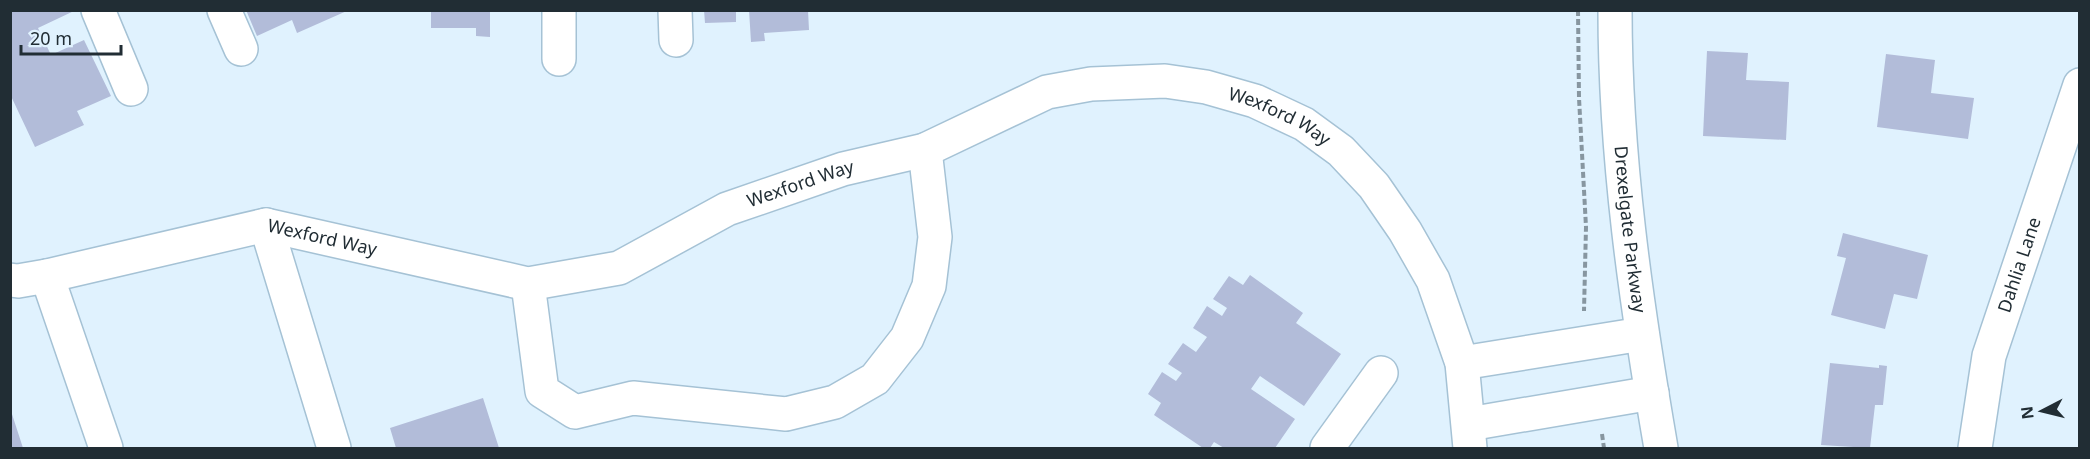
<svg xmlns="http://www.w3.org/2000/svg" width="2090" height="459" viewBox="0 0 2090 459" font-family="'Noto Sans',sans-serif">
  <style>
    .building { fill: #b2bcd9 }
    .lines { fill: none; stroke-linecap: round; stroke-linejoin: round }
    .minor-casing { stroke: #a5c2d5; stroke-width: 36 }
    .path { stroke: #8796a0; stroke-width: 4; stroke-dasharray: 6 3; stroke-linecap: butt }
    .minor { stroke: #fff; stroke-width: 33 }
    .labels { text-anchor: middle; stroke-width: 4.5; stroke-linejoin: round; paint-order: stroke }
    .street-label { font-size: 18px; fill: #212d34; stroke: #e0f2fe }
  </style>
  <rect width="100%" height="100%" fill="#e0f2fe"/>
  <path class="building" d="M10,10H76L38,28L51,55L84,40L111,96L77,111L84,125L35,147L10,94Z
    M246,10H349L297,33L292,20L257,36Z
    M431,10H490V37L476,36V28H431Z
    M704,10H736V22L705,23Z
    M749,10H808L809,30L764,33L765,41L751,42Z
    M1707,51L1748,53L1746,80L1789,82L1786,140L1703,136Z
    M1886,54L1935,60L1931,93L1974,98L1968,139L1877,127Z
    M1843,233L1928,255L1917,299L1894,294L1885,329L1831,315L1846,258L1837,256Z
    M1250,275L1303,313L1296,323L1341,354L1304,406L1260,376L1251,389L1295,419L1275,448H1224L1214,442L1210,448H1203L1154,415L1161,403L1148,394L1162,372L1176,381L1182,373L1168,364L1183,343L1196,352L1207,337L1193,328L1207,306L1222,316L1227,308L1213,299L1229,276L1243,285Z
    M1830,363L1879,368V365L1887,366L1883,405H1875L1870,448L1821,445Z
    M483,398L499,448H396L390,428Z
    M11,411L23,448H10Z"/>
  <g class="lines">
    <g class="minor-casing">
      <g id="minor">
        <path d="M98,10L131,89"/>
        <path d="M224,10L241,49"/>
        <path d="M559,10V59"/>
        <path d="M675,10L676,40"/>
        <path id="s1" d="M1615,10C1615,158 1636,303 1661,448"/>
        <path d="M266,225L334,448"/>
        <path d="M47,276L106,448"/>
        <path id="s2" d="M10,280L18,281L47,276L266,225L528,284L619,268L727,209L843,169L925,150L1047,92L1091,84L1165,81L1206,87L1255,101L1304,124L1341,151L1374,186L1405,231L1433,280L1462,363L1470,448"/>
        <path d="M528,284L542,391L575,412L633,398L786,414L835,402L875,379L907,338L929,286L935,237L925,150"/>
        <path d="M1462,363L1642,334"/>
        <path d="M1469,424L1652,393"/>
        <path d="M1327,448L1381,373"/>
        <path id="s3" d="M1975,448L1989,356L2080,85"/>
      </g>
    </g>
    <path class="path" d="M1578,10L1579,98L1586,227L1584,311
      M1602,434L1604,448"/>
    <use href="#minor" class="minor"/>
  </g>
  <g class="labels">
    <g class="street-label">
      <text dy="6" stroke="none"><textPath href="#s2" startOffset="1328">Wexford Way</textPath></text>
      <text dy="6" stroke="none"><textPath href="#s2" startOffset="824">Wexford Way</textPath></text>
      <text dy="6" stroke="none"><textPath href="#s1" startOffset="220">Drexelgate Parkway</textPath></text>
      <text dy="6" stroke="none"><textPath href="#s2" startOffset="320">Wexford Way</textPath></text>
      <text dy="6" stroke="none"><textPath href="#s3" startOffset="189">Dahlia Lane</textPath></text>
    </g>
  </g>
  <rect width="2090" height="459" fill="none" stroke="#212d34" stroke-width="24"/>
  <g transform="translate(2042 411) rotate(263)" stroke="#e0f2fe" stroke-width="4.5" paint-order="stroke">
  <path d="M0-4.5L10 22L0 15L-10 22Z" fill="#212d34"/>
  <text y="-9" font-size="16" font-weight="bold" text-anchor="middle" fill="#212d34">N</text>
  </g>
  <path d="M21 45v9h100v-9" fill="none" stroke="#212d34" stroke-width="3"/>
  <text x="30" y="45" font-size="18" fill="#212d34" stroke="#e0f2fe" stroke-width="4.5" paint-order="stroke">20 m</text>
</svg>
